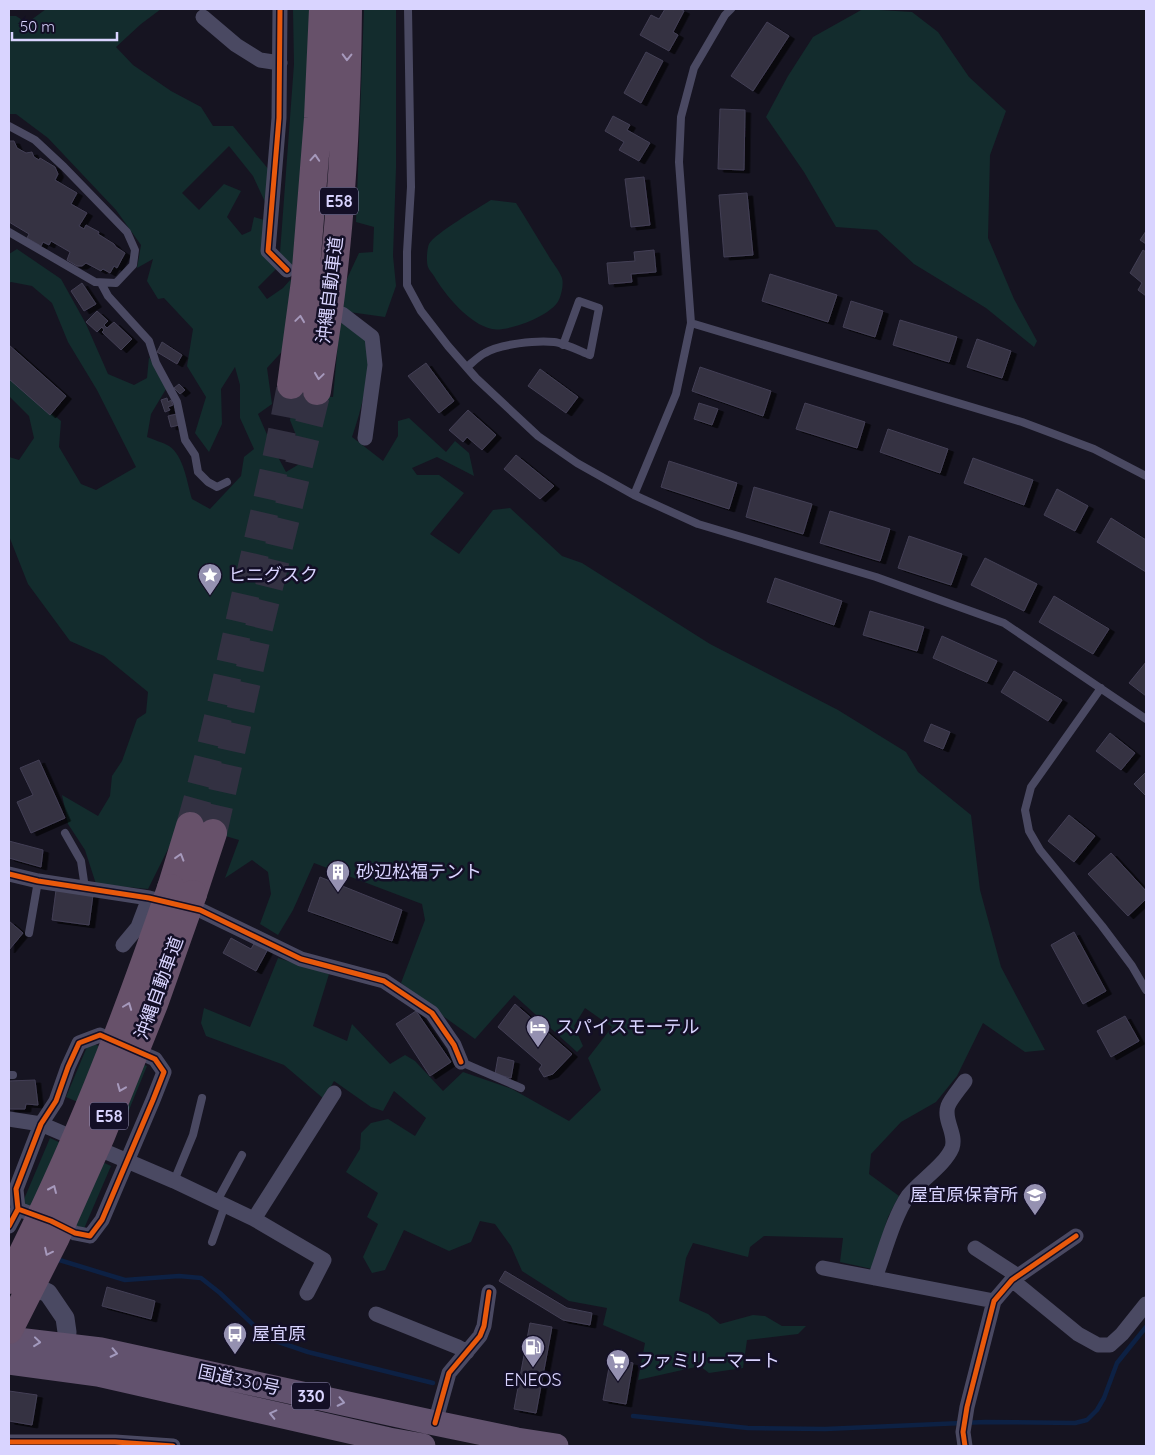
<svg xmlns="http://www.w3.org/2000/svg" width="1155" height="1455" viewBox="0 0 1155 1455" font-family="Quicksand,'Noto Sans JP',sans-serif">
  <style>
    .green { fill: #132c2d }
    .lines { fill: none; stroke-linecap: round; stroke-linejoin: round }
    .stream { stroke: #0d2144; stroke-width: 4.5 }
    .building { fill: #343243; stroke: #433f54; filter: url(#shadow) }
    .motorway-tunnel { stroke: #333142; stroke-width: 28; stroke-dasharray: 28 14; stroke-linecap: butt }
    .service { stroke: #4a4962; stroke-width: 8 }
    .minor { stroke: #4a4962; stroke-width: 15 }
    .tertiary { stroke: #4a4962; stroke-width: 19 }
    .trunk { stroke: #62526e; stroke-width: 25 }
    .motorway { stroke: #67516a; stroke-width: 28 }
    .motorway-bridge { stroke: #67516a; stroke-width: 28 }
    .cycleway-casing { stroke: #130f26; stroke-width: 8 }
    .cycleway { stroke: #e8590c; stroke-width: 5 }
    .oneway { stroke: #a699bc }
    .oneway2 { stroke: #a39abe }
    .labels { text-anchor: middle; stroke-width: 5; stroke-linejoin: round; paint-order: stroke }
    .shield { fill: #130f26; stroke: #9e99be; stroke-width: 1 }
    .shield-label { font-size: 16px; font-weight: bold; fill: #d9d4ff }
    .street-label { font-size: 18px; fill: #d9d4ff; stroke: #130f26 }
    .poi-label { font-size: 18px; fill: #d9d4ff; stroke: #130f26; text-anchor: start }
  </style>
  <defs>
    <filter id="shadow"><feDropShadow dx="5.5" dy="3" stdDeviation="0" flood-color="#0009"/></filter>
  </defs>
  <rect width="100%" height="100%" fill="#161421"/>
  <path class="green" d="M46,9H161L141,24L116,47L133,65L171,91L201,107L213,126H233L269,170L266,204L253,176L229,146L182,193L199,210L224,184L241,191L227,217L242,235L251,231L254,217L264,220L276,269L258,287L267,299L283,288L291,279L288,345L267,368L272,404L258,414L272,446L286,472L306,460L290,420L293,392L333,397L340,322L369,340C370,375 363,405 352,437L383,461L398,436V421L409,418L446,452L455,441L469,453L474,476L437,457L412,468L417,475H439L464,493L430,534L459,554L493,510L510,508L562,556L582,563L710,644L838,710L906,752L918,772L971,815L980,890L1001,967L1045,1050L1025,1052L983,1023L957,1076L936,1102L901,1122L871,1154L869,1174L899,1196L888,1217L872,1269L840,1262L843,1238L764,1236L750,1247L748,1257L693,1243L686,1258L679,1301L708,1314L720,1324L753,1315L765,1316L782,1326H806L798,1334L747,1340L743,1368L709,1373L700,1366L638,1380L645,1343L603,1325L607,1308L569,1301L522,1271L511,1246L495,1224L480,1221L471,1242L449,1251L404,1230L385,1270L372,1273L363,1257L378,1224L367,1217L378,1193L346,1172L360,1149L361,1133L371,1123L388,1119L415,1136L426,1118L394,1091L383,1111L371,1107L334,1081L324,1099L284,1065L206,1036L201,1023L204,1008L250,1027L278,958L329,974L313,1026L347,1041L352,1024L390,1064L405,1055L415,1061L443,1091L463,1072L512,1089L569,1121L601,1090L588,1058L612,1027L585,1008L574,1026L583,1046L577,1052L514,995L475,1039L443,1016L401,983L425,920L422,904L314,863L293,910L278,935L260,924L271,894L268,872L252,860L225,878L239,840L181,823L148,889L96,884L85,850L68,824L62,795L98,816L110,796L112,776L122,761L137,719L146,713L148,692L104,656L70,641L28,584L9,536V457L19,460L34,438L29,416L9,396V377L61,421L59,447L81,484L96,490L136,467L97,390L68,342L52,303L32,286L11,282L9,283V254L17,249L61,279L86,324L108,374L134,385L147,378L149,357L166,389L151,414L147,437C154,440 162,442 169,446C184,456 187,483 192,499L210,509L241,476L244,457L254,449L240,418V385L235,367L221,389L222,424L209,452L195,433L206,397L187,366L193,329L164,298L158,299L147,281L153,259L137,268L141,245L116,210L48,138L16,114H9V16H16L27,23Z
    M293,9H311L308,122L293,266L280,253L294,64Z
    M364,9H396V168L393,256L396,286L385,317L342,311L345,283L359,253L373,252L374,227L356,222Z
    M863,9L912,12L938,32L969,77L1006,111L990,155L988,238L1014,299L1037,341L1034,347L986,308L914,264L877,230L836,227L804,172L766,117L788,76L813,37Z
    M491,200L516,203C527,220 537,237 548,255C552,262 559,270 562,278C564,284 561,298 557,303C547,317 508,332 492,329C469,324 445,295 434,276C432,273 429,270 428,267C426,261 427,249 429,244C434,234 480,207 491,200Z
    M89,1042L147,1066L124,1122L66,1097Z
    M50,1138L111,1166L83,1231L22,1204Z"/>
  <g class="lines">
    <path class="stream" d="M56,1259L125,1280L179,1276L201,1278L220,1293L267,1338L308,1352L433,1383
      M633,1416L748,1428L825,1429L985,1422L1075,1423L1087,1420L1097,1410L1104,1398L1117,1363L1146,1327"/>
  </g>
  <path class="building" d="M665,9H680L684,11L673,32L678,35L669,51L640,35L651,15L659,19Z
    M767,22L789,36L753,91L731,76Z
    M646,52L663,61L641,103L624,93Z
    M720,109L745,110L744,170L718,169Z
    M613,116L630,125L627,130L650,143L639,161L619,150L624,142L605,131Z
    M9,141H14L17,148L26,153L32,152L34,157L39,160L40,158L55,167L58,174L55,180L77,193L71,204L87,213L79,226L84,229L86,225L99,232L98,234L114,244L116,247L125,253L117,268L114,266L110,273L103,269L101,271L86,263L82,266H77L67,260L70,252L51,241L49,245L43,242L41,246L27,238L29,234L9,222Z
    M644,177L650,225L631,227L625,179Z
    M747,193L753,255L724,257L719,195Z
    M1146,231V244L1140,240Z
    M654,250L656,272L631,274L632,282L609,284L607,263L635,261L634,252Z
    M1143,250L1146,252V296L1138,290L1142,283L1130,273Z
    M770,274L837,295L828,322L762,301Z
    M82,283L96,304L84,311L71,291Z
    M851,301L883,311L875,337L843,327Z
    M97,311L108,321L104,325L107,328L114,322L132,339L121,350L102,332L104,330L102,327L97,332L86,322Z
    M900,320L957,337L949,362L893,345Z
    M977,339L1011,351L1002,378L967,367Z
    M162,342L182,355L177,364L157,352Z
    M9,345L66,396L50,415L9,379Z
    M426,363L454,401L439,413L408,376Z
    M700,367L771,391L763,416L692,391Z
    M540,369L578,397L566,413L528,386Z
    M179,384L185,390L180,394L174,388Z
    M167,398L168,402L171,400L173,405L168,407L170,410L165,412L161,400Z
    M699,403L718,409L712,425L694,419Z
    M805,403L865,422L857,448L796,429Z
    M468,410L496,435L482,450L467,437L463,442L449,430Z
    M177,414L179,425L171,427L168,416Z
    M888,429L948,449L940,473L880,452Z
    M516,455L554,486L540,499L504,469Z
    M973,458L1033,480L1024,505L964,483Z
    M669,461L737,483L729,509L661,487Z
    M754,487L812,504L803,534L746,517Z
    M1057,489L1088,506L1075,531L1044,515Z
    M830,511L890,529L880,561L820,543Z
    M1111,518L1146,540V572L1097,542Z
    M909,536L962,554L951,585L898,568Z
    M985,558L1037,584L1024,611L971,585Z
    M775,578L842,601L834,625L767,602Z
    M1054,596L1109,629L1093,654L1039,622Z
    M870,611L924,627L917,651L863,635Z
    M942,636L997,661L987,682L933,658Z
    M1146,662V696L1129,683Z
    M1014,671L1062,700L1048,721L1001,692Z
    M931,724L950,732L943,749L924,741Z
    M1110,733L1135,753L1121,770L1096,751Z
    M39,760L65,818L31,833L17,802L33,795L20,768Z
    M1146,772V796L1134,784Z
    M1069,815L1095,836L1074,862L1048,841Z
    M9,841L43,850L41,867L9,858Z
    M1111,853L1146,891V899L1128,916L1088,874Z
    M320,877L402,910L392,941L308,911Z
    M56,890L93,895L89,925L52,920Z
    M9,921L23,933L9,950Z
    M1074,932L1106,991L1083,1004L1051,945Z
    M231,938L251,949L255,942L268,949L256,971L223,953Z
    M515,1004L572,1054L553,1074L544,1077L539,1069L542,1065L498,1027Z
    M416,1011L451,1062L430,1076L396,1024Z
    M1125,1016L1139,1041L1111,1057L1097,1031Z
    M498,1057L514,1061L511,1078L495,1074Z
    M35,1080L38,1105L26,1104L25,1109H9V1081Z
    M505,1271L567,1308L592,1313L590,1325L563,1320L499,1281Z
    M107,1287L155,1301L151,1319L102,1306Z
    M530,1323L552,1327L536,1413L514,1409Z
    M621,1360L633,1363L626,1404L603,1400L610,1362L621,1364Z
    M9,1391L37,1395L32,1425L9,1421Z"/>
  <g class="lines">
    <path class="motorway-tunnel" d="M190,826C212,750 228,673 245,597C261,526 278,456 291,385
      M213,833L258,632L317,391"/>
    <path class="service" d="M408,9L411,187L407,252V285L421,311L448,346L476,378L538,436L577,463L634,495L698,524L876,577L1004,623L1146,719
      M9,126L35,140L64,167L127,232L135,250L133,265L116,283L95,282L9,232
      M101,283L108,296L149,341L156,363L177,402L185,440L195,455L198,472L208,482L217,487L227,482
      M691,323L1022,422L1094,449L1146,476
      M467,367C473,362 479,356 485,353C500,344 537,340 554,342C564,343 580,351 590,355L599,308L579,301L563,345
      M634,495L676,394L691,323L679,162L681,117L694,68L725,15L731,9
      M1101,688L1031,787L1025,810L1029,831L1040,850L1102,926L1132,966L1146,990
      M65,833L81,861L85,888
      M29,933L38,881
      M461,1062L521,1088
      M9,1075H13
      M174,1181L193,1135L202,1098
      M217,1201L242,1155
      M212,1242L225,1205"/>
    <path class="minor" d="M280,9L279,118L268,251L287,270
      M203,17L236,45L260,60L280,63
      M342,314L372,337L375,365L365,438
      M9,874L38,881L149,898L200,910L301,959L384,981L432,1013L454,1045L461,1062
      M123,945L138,927L149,898
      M9,1119L41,1124L174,1181L254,1219L324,1260L307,1293
      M254,1219L334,1093
      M9,1226L18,1209L51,1221L75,1233L90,1236L102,1220L153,1100L164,1072L155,1059L100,1035L79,1043L68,1067L56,1101L41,1124L16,1189L18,1209
      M975,1248L1018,1276
      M823,1268L994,1301
      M875,1278C884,1254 894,1216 908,1196C920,1181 945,1165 952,1148C957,1134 943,1120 948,1106C950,1100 961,1087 965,1081
      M1012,1280L1078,1334L1098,1345H1110L1122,1334L1146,1304
      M376,1314L458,1347L467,1352
      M435,1423L449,1373L480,1336L484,1326L489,1292
      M9,1442H115L173,1446
      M965,1446L963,1432L967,1407L994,1301L1012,1280L1076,1236"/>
    <path class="tertiary" d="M20,1286L30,1285L48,1293L65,1318L67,1332L65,1357"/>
    <path class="trunk" d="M9,1339L101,1350L435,1423L517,1440L556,1446
      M9,1362L98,1374L389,1440L423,1446"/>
    <path class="motorway" d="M291,385L305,281L318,118L323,9
      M317,391C322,356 328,321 332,286C343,194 347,101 348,9
      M171,888L190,826
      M193,894L213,833"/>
    <path class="motorway-bridge" d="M9,1280C74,1155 125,1022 171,888
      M9,1330L55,1239L101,1136L154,1004L193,894"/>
    <g class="cycleway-casing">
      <path id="cycleway" d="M280,9L279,118L268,251L287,270
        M9,874L38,881L149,898L200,910L301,959L384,981L432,1013L454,1045L461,1062
        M9,1226L18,1209L51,1221L75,1233L90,1236L102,1220L153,1100L164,1072L155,1059L100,1035L79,1043L68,1067L56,1101L41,1124L16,1189L18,1209
        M435,1423L449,1373L480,1336L484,1326L489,1292
        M9,1442H115L173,1446
        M965,1446L963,1432L967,1407L994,1301L1012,1280L1076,1236"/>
    </g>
    <use href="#cycleway" class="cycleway"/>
  </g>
  <defs><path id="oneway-chevron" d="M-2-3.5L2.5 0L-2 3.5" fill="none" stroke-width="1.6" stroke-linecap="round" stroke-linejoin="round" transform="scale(1.25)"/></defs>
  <g class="oneway">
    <use href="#oneway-chevron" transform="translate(347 57) rotate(91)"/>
    <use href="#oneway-chevron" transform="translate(315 158) rotate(-86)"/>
    <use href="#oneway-chevron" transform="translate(300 319) rotate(-82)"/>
    <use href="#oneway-chevron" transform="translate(319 376) rotate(98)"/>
    <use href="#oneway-chevron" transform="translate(180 857) rotate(-73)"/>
    <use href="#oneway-chevron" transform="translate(128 1006) rotate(-69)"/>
    <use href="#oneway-chevron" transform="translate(121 1088) rotate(112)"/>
    <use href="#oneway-chevron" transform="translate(53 1189) rotate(-66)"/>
    <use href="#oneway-chevron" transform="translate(48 1252) rotate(116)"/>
  </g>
  <g class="oneway2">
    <use href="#oneway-chevron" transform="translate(37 1342) rotate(6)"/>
    <use href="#oneway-chevron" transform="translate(114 1353) rotate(12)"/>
    <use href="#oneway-chevron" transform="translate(341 1402) rotate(12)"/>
    <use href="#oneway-chevron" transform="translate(273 1414) rotate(-167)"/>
  </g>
  <defs>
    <g id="sight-pin" transform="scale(1.25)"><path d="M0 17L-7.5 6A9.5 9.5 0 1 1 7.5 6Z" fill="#9591b1" stroke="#130f26"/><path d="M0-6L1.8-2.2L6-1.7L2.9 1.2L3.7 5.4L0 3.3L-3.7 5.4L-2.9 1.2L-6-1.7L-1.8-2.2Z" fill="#fff"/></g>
    <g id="building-pin" transform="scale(1.25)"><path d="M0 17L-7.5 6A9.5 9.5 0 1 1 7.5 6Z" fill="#9591b1" stroke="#130f26"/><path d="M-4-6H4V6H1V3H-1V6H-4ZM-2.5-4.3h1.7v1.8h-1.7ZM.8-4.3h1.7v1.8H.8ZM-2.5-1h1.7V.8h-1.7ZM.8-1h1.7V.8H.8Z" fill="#fff"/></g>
    <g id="hotel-pin" transform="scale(1.25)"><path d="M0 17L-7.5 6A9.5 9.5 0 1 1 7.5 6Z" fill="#9591b1" stroke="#130f26"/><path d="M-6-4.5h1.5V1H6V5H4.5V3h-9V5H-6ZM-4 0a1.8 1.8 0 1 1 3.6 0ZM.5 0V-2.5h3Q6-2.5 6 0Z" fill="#fff"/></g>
    <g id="school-pin" transform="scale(1.25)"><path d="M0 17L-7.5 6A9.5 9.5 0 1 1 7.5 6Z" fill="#9591b1" stroke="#130f26"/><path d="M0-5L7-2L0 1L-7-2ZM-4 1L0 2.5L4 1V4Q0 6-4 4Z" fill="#fff"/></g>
    <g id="bus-pin" transform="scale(1.25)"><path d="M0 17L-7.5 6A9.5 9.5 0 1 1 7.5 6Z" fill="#9591b1" stroke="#130f26"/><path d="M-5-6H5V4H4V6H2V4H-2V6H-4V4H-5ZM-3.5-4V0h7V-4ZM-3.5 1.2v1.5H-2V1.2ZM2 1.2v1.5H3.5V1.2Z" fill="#fff"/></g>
    <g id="fuel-pin" transform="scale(1.25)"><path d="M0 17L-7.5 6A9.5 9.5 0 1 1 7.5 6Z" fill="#9591b1" stroke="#130f26"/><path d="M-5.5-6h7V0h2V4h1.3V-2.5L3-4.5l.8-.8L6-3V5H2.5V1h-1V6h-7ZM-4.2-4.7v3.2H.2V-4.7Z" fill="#fff"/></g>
    <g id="supermarket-pin" transform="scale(1.25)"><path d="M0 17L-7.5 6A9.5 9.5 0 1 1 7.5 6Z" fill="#9591b1" stroke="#130f26"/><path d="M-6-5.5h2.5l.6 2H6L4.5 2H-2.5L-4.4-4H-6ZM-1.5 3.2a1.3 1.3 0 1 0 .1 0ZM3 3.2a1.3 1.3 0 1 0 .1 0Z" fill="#fff"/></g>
  </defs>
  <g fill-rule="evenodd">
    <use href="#sight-pin" x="210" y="575"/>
    <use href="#building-pin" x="338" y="872"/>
    <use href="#hotel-pin" x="538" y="1027"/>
    <use href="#school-pin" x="1035" y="1195"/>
    <use href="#bus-pin" x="235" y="1334"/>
    <use href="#fuel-pin" x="533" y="1347"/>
    <use href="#supermarket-pin" x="618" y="1361"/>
  </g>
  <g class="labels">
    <g class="shield">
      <rect x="320" y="187.5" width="38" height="27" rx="4"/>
      <rect x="90" y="1102.5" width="38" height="27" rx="4"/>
      <rect x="292" y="1382.5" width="38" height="27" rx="4"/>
    </g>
    <g class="shield-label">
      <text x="339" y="207">E58</text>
      <text x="109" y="1122">E58</text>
      <text x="311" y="1402">330</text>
    </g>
    <g class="street-label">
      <text transform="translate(330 290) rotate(-83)" y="6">沖縄自動車道</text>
      <text transform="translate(159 988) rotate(-70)" y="6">沖縄自動車道</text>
      <text transform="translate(239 1380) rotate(12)" y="6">国道330号</text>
    </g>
    <g class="poi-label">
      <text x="228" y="581">ヒニグスク</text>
      <text x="356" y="878">砂辺松福テント</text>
      <text x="556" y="1033">スパイスモーテル</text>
      <text x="1018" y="1201" text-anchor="end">屋宜原保育所</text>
      <text x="252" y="1340">屋宜原</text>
      <text x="636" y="1367">ファミリーマート</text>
      <text x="533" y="1386" text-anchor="middle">ENEOS</text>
    </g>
  </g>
  <rect width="1155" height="1455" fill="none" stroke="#d9d4ff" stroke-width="20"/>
  <path d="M12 32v8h105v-8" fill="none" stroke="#d9d4ff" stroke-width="2.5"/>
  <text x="20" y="32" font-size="15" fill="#d9d4ff" stroke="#130f26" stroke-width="4" paint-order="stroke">50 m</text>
</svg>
